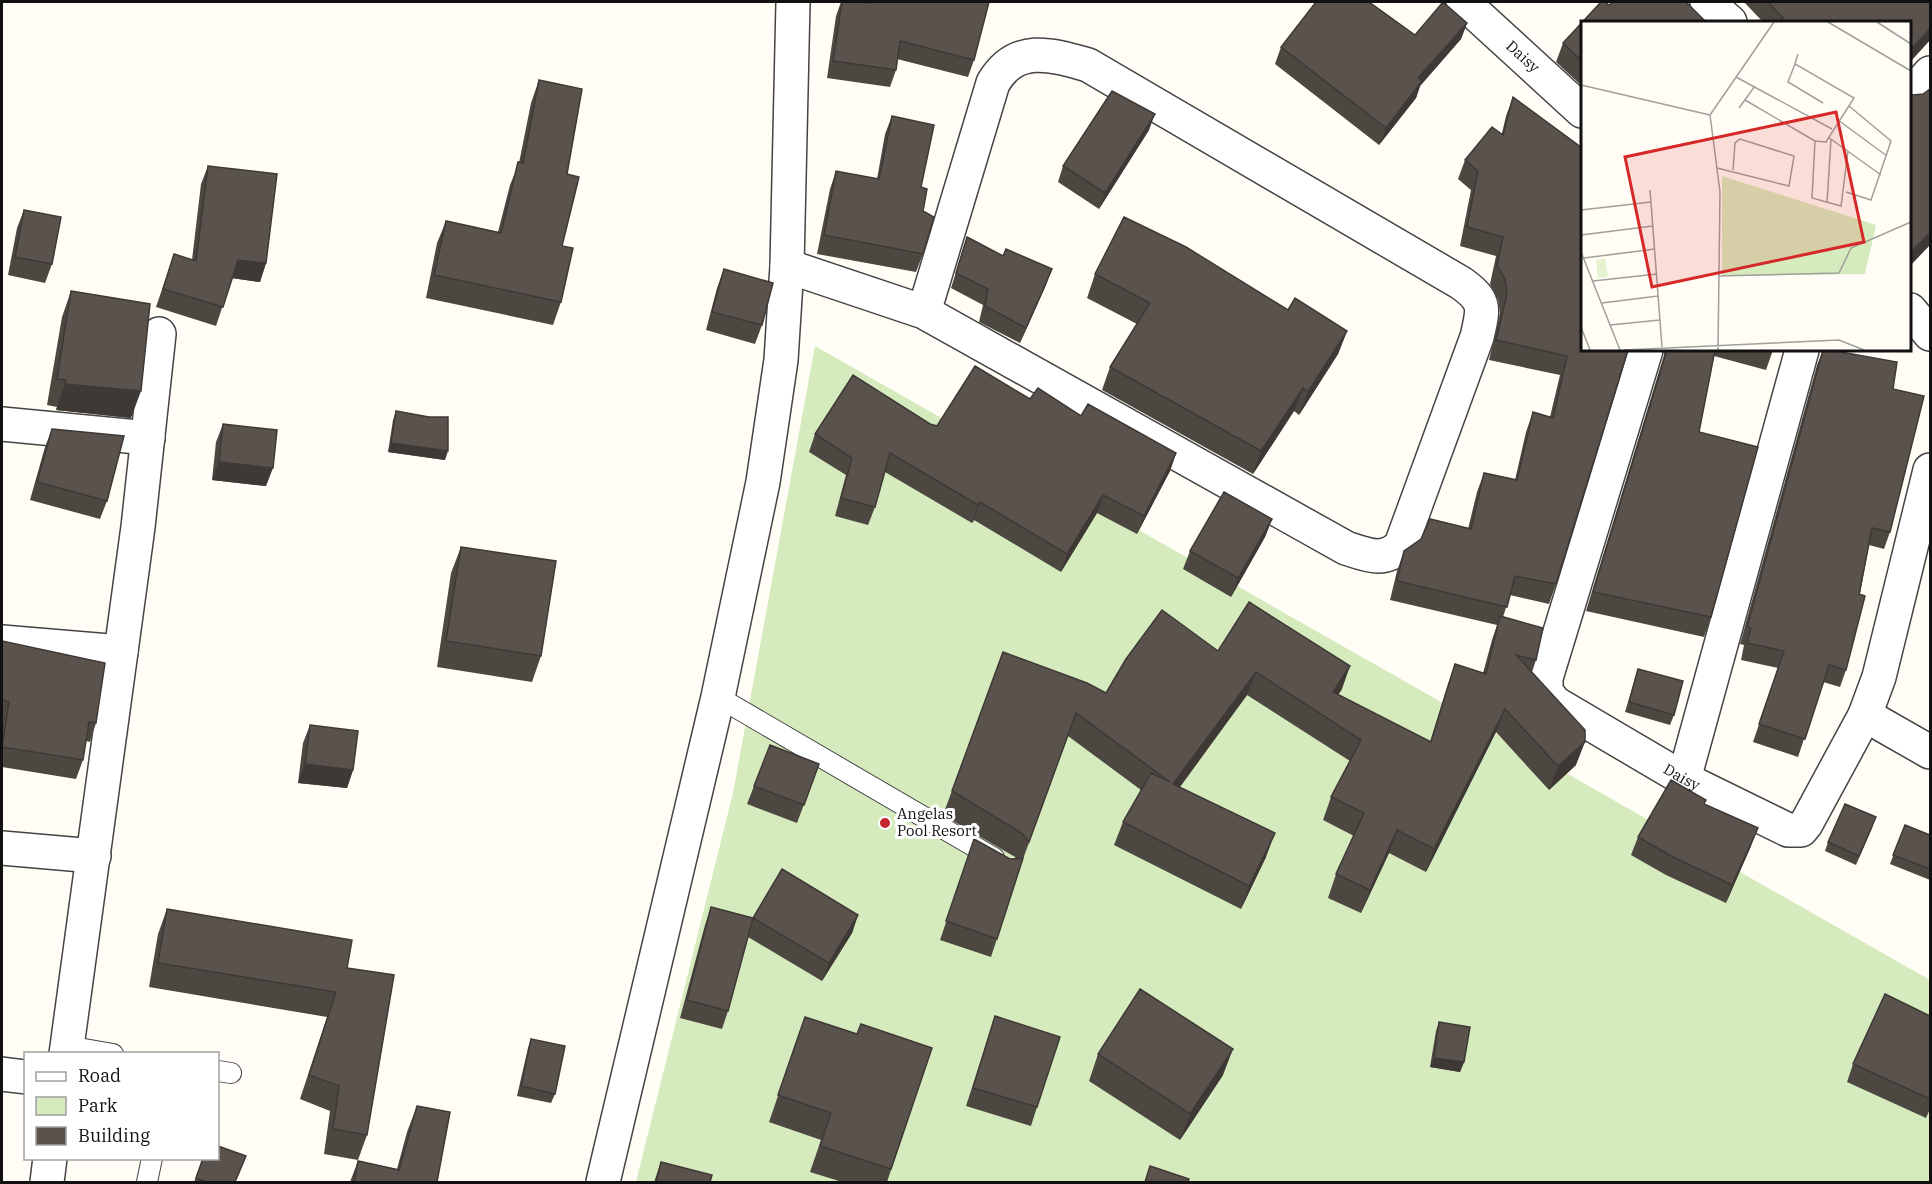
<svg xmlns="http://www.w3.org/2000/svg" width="1932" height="1184" viewBox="0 0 1932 1184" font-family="'IBM Plex Serif',serif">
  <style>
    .green { fill: #d5ebbd }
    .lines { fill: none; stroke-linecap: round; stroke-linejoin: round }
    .service-casing { stroke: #444; stroke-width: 22 }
    .minor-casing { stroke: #444; stroke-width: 36 }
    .tertiary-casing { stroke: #444; stroke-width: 36 }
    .service { stroke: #fff; stroke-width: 20 }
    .minor { stroke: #fff; stroke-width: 33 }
    .tertiary { stroke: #fff; stroke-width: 33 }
    .wall { fill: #4d4742 }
    .shaded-wall { fill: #3f3936 }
    .building { fill: #5a524d; stroke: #3f3936; stroke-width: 1.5 }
    .poi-dot { fill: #c4262e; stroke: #fff; stroke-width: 2 }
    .labels { text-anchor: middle; stroke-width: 6; stroke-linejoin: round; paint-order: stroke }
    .street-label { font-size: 15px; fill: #111; stroke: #fff }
    .poi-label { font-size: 15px; fill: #111; stroke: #fff; text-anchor: start }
    .inset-road { fill: none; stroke: #a09f9a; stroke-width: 1.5 }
    .view { fill: #d62828; fill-opacity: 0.15; stroke: #d62828; stroke-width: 3 }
    .inset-edge { fill: none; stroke: #111; stroke-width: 3 }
  </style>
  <rect width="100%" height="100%" fill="#fffdf5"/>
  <path class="green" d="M815,346L1930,980V1182H636L733,793Z"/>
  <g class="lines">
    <g class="service-casing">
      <path id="service" d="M718,697L994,858
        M67,1046L113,1054
        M218,1071L231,1073
        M147,1182L152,1158"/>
    </g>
    <g class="minor-casing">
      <g id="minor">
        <path id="s1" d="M1463,2L1582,111"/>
        <path d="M1707,2L1730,22"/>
        <path d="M1910,95L1930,73"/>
        <path d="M787,266L924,312L1346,548C1367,555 1385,563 1401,545L1477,337C1484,307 1486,301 1461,283L1088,65C1050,54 1016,44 993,83L924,312"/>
        <path d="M1910,310L1930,334"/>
        <path id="s2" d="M1646,350L1546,678V692L1555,703L1684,779L1788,830H1801L1806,824L1865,715L1879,677L1930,470"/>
        <path d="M2,424L148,438"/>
        <path d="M2,642L121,652"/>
        <path d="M1865,715L1930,752"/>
        <path d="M1684,779L1802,350"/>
        <path d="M2,848L94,856"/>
        <path d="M66,1054L138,527L159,334"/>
        <path d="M2,1074L26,1077"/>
        <path d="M47,1182L50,1158"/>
      </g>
    </g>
    <g class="tertiary-casing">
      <path id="tertiary" d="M603,1182L718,697L763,482L781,360L787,266L793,2"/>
    </g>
    <use href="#service" class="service"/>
    <use href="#minor" class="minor"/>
    <use href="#tertiary" class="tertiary"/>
  </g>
  <path class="wall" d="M841,2H861L868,3L869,2H989L974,60L968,77L897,59L896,70L890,87L827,78L836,16Z
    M1601,2H1605L1609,5L1613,2H1686L1706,22H1582V86L1556,62L1563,43Z
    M1744,2H1930V40L1910,62V22H1763Z
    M1467,23L1461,39L1420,86L1416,98L1379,145L1275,64L1281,47L1415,35Z
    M539,80L567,174L562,246L561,302L553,325L426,298L437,243L446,221L498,232L510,185L519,163L531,103Z
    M1513,97L1582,148L1556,584L1549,604L1510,595L1503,617L1536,660L1532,672L1576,765L1549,790L1496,732L1426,872L1389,853L1361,913L1328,898L1336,874L1354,836L1323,820L1331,797L1350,761L1247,695L1180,787L1266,857L1241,909L1114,845L1123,822L1141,790L1068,736L1023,859L991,957L940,940L968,857L1010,859H1016L1015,857L943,815L1003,652L1106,693L1218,651L1342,689L1338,695L1430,742L1447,687L1455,664L1483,673L1492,640L1497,625L1390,600L1397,571L1404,551L1468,529L1477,492L1484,473L1515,480L1526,432L1533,412L1550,417L1560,375L1489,360L1500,313L1498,299L1490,284L1496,256L1460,246L1471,190L1458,179L1465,160L1502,133L1506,116Z
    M892,116L921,187L923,211V254L916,272L817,254L830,189L836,171L877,179L885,134Z
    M1149,130L1099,209L1058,182L1063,166Z
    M208,166L266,263L260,282L232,278L216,326L156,307L174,254L192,260L201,184Z
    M24,210L52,264L45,283L8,275L17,228Z
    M967,237L1046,285L1020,343L979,322L983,305L951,288Z
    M724,269L762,325L755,344L706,330L717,288Z
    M1095,274L1288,310L1347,331L1338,354L1299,415L1294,411L1253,474L1102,390L1110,367L1137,324L1087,298Z
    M71,291L131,418L56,410L57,407L47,405L62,317Z
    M1664,350H1773L1766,370L1714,356L1699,432L1711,617L1704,637L1586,611L1664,355Z
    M1823,350L1893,389L1890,532L1884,549L1869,545L1846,670L1840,687L1823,682L1798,757L1753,742L1778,668L1741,660L1744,645L1740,644L1817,365Z
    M1030,399L1081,416L1176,453L1170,471L1137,534L1097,513L1061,572L974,520L972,523L885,472L875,507L868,525L835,516L846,475L809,452L815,434L930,424L937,426Z
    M396,411L445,460L388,452L393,420Z
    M223,424L266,486L212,480L216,442Z
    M52,429L107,501L100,519L30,500L45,447Z
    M1272,519L1265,537L1231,597L1183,569L1190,551Z
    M461,547L541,656L532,682L437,667L451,573Z
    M2,641L96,723L90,742L86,741L83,760L76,779L2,767V728L3,721L2,720Z
    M1638,669L1674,715L1670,725L1625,712Z
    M310,725L353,770L347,788L298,783L303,743Z
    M819,764L797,823L747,804L754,786Z
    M1704,804L1751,846L1726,903L1666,875L1631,855L1638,837Z
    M1905,825L1930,835V880L1890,864Z
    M1873,826L1856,865L1825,851L1828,842Z
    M711,907L753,918L858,915L852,933L822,981L748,937L728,1011L722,1029L680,1018L705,925Z
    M167,909L347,968L367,1135L358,1160L324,1154L330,1111L300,1099L327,1017L149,987L158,934Z
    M995,1016L1037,1107L1031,1126L966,1106Z
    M1930,1016V1110V1109L1926,1118L1847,1082L1853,1064Z
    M805,1017L857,1034L932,1048L887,1182H842L810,1172L821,1140L769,1122Z
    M1439,1022L1464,1062L1460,1072L1430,1067L1436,1031Z
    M531,1039L555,1094L551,1103L517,1096L528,1048Z
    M1098,1054L1223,1075L1180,1140L1089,1081Z
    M417,1106L437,1182H350L358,1161L397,1169L407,1132Z
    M203,1158L236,1182H194Z
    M661,1162L710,1182H654Z"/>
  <path class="shaded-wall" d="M1467,23L1461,39L1420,86L1416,98L1379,145L1386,128L1418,78Z
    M1930,29V40L1910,62V50Z
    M1155,114L1149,130L1099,209L1105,193Z
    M1930,233V245L1910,266V253Z
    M238,260L266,263L260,282L231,278Z
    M1052,269L1046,285L1020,343L1026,328Z
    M1347,331L1338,354L1299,415L1308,392Z
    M65,384L141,391L131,418L56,410Z
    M1303,388L1294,411L1253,474L1261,451Z
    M391,443L448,451L445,460L388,452Z
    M1176,453L1170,471L1137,534L1144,516Z
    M219,462L273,468L266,486L212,480Z
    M1103,495L1097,513L1061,572L1067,554Z
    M980,502L974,520L972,523L978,505Z
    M1272,519L1265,537L1231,597L1238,578Z
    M1350,666L1342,689L1324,716L1333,692Z
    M1256,672L1247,695L1165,807L1173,784Z
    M1505,709L1496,732L1426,872L1434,849Z
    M1585,742L1576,765L1549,790L1558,766Z
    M305,764L353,770L347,788L298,783Z
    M1758,828L1751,846L1726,903L1732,885Z
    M1397,830L1389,853L1361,913L1370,890Z
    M1275,833L1266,857L1241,909L1249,886Z
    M858,915L852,933L822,981L829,963Z
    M1233,1049L1223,1075L1180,1140L1190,1114Z
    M1434,1058L1464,1062L1460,1072L1430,1067Z"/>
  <path class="building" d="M842,2H861L872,3V2H989L974,60L900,41L896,70L833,61Z
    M1316,2H1369L1415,35L1443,2L1467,23L1418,78L1422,81L1386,128L1281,47Z
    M1601,2H1605L1609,5L1613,2H1686L1706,22H1582V61L1563,43Z
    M1768,2H1930V29L1910,50V22H1778L1783,18Z
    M539,80L582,89L567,174L579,177L562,246L573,248L561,302L434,275L446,221L501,233L518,162L523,163Z
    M1930,89V233L1910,253V93L1913,95L1923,94Z
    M1112,91L1155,114L1105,193L1063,166Z
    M1513,97L1582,148V350H1628L1556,584L1515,576L1507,607L1397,581L1404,551L1421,539L1430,519L1471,529L1484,473L1517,480L1533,412L1553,418L1567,356L1496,340L1507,294L1505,279L1497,265L1503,237L1467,227L1478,171L1465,160L1492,127L1503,135Z
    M892,116L934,125L921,187L927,189L923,211L934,217L923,254L824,235L836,171L879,179Z
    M208,166L277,174L266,263L238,260L223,307L163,289L174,254L196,261Z
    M24,210L61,217L52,264L15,257Z
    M1124,217L1186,247L1288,310L1295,298L1347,331L1308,392L1303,388L1261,451L1110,367L1150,303L1095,274Z
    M967,237L1003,256L1006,249L1052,269L1026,328L985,306L988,289L956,273Z
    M724,269L773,283L762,325L712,312Z
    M71,291L150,304L141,391L65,384L66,380L57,379Z
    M1667,350H1715L1699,432L1758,447L1711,617L1593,592Z
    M1823,350H1830L1897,362L1893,389L1924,396L1890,532L1872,528L1859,594L1865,596L1846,670L1829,665L1805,739L1759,724L1784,651L1747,643L1751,628L1747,627Z
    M975,366L1030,399L1038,388L1081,416L1088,404L1176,453L1144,516L1103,495L1067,554L980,502L978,505L890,453L875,507L841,498L852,458L815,434L853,375L930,424L937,426Z
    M396,411L429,417H448V451L391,443Z
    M223,424L277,430L273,468L219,462Z
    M52,429L124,436L107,501L37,482Z
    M1224,492L1272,519L1238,578L1190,551Z
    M461,547L556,561L541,656L446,641Z
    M1249,602L1350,666L1333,692L1431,742L1455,664L1486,674L1500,616L1543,628L1536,660L1516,655L1585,730V742L1558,766L1505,709L1434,849L1397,830L1370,890L1336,874L1364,813L1331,797L1361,740L1256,672L1173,784L1275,833L1249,886L1123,822L1151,773L1170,782L1076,713L1029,842L1023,834L952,791L1003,652L1087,683L1106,693L1126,659L1162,610L1218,651Z
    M2,641L105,663L96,723L89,722L83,760L2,747L9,702L2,700Z
    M1638,669L1683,681L1674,715L1629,702Z
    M310,725L358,731L353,770L305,764Z
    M770,745L819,764L804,805L754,786Z
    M1671,780L1706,800L1704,804L1758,828L1732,885L1673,857L1638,837Z
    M1845,804L1876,817L1859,856L1828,842Z
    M1905,825L1930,835V869L1893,855Z
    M974,839L1010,859L1023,858L997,939L946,921Z
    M782,869L858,915L829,963L753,918Z
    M711,907L753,918L728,1011L687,1000Z
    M167,909L352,940L347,968L394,975L367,1135L333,1129L339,1086L309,1075L336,992L158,963Z
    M1140,989L1233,1049L1190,1114L1098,1054Z
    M1885,994L1930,1016V1099L1853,1064Z
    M995,1016L1060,1037L1037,1107L973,1088Z
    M805,1017L857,1034L861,1024L932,1048L891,1169L820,1146L831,1113L778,1095Z
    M1439,1022L1470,1027L1464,1062L1434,1058Z
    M531,1039L565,1046L555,1094L521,1086Z
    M417,1106L450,1112L437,1182H354L358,1161L399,1170Z
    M218,1146L246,1156L235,1182H207L196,1178L203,1158H218Z
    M661,1162L712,1175L710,1182H656Z
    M1150,1166L1189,1179L1188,1182H1145Z"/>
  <circle class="poi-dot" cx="885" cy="823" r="6"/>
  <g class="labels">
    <g class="street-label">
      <text dy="5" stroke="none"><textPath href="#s1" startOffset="81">Daisy</textPath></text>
      <text dy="5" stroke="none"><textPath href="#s2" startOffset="518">Daisy</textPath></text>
    </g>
    <g class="poi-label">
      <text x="897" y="819">Angelas<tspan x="897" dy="17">Pool Resort</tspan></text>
    </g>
  </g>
  <g transform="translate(1581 21)">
    <rect width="330" height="330" fill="#fffdf5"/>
    <path d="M141,155L295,204L284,253L141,255Z" fill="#d5ebbd"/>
    <path d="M24,237L27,256L17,257L15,239Z" fill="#e6f2cf"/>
    <path class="inset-road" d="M247,1L330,50M296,1L330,23M217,33L214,43L273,77L245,121L234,120M214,43L207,61L242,82M155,56L251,108M0,64L129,94M164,79L234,120L231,177L260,185L267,130M158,87L174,65M257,99L306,135M247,116L300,154M136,147L208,165L213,135L159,118L154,122L152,149M69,169L81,326M265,171L290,179L310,120L268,85M246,182L250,118M0,189L70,181M0,214L72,205M0,231L39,329M3,237L74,228M137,255L258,252L270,227L330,201M12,260L76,253M21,282L77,275M29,304L79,299M0,306L9,329M43,329L258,319L283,329M137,329L139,171L129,94L193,1"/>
    <path class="view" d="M255,91L283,221L71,266L44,136Z"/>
    <rect width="330" height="330" class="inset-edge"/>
  </g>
  <rect width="1932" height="1184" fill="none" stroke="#111111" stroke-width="6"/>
  <rect x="24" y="1052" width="195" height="108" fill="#ffffff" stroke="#a0a0a0" stroke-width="1.5"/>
  <rect x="36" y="1072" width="30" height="9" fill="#ffffff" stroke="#a0a0a0" stroke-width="1.5"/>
  <text x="78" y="1082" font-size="18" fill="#111111">Road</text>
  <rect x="36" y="1097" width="30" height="18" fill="#d5ebbd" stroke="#a0a0a0" stroke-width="1.5"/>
  <text x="78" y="1112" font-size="18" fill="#111111">Park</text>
  <rect x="36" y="1127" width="30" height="18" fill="#5a524d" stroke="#a0a0a0" stroke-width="1.5"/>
  <text x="78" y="1142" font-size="18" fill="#111111">Building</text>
</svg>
